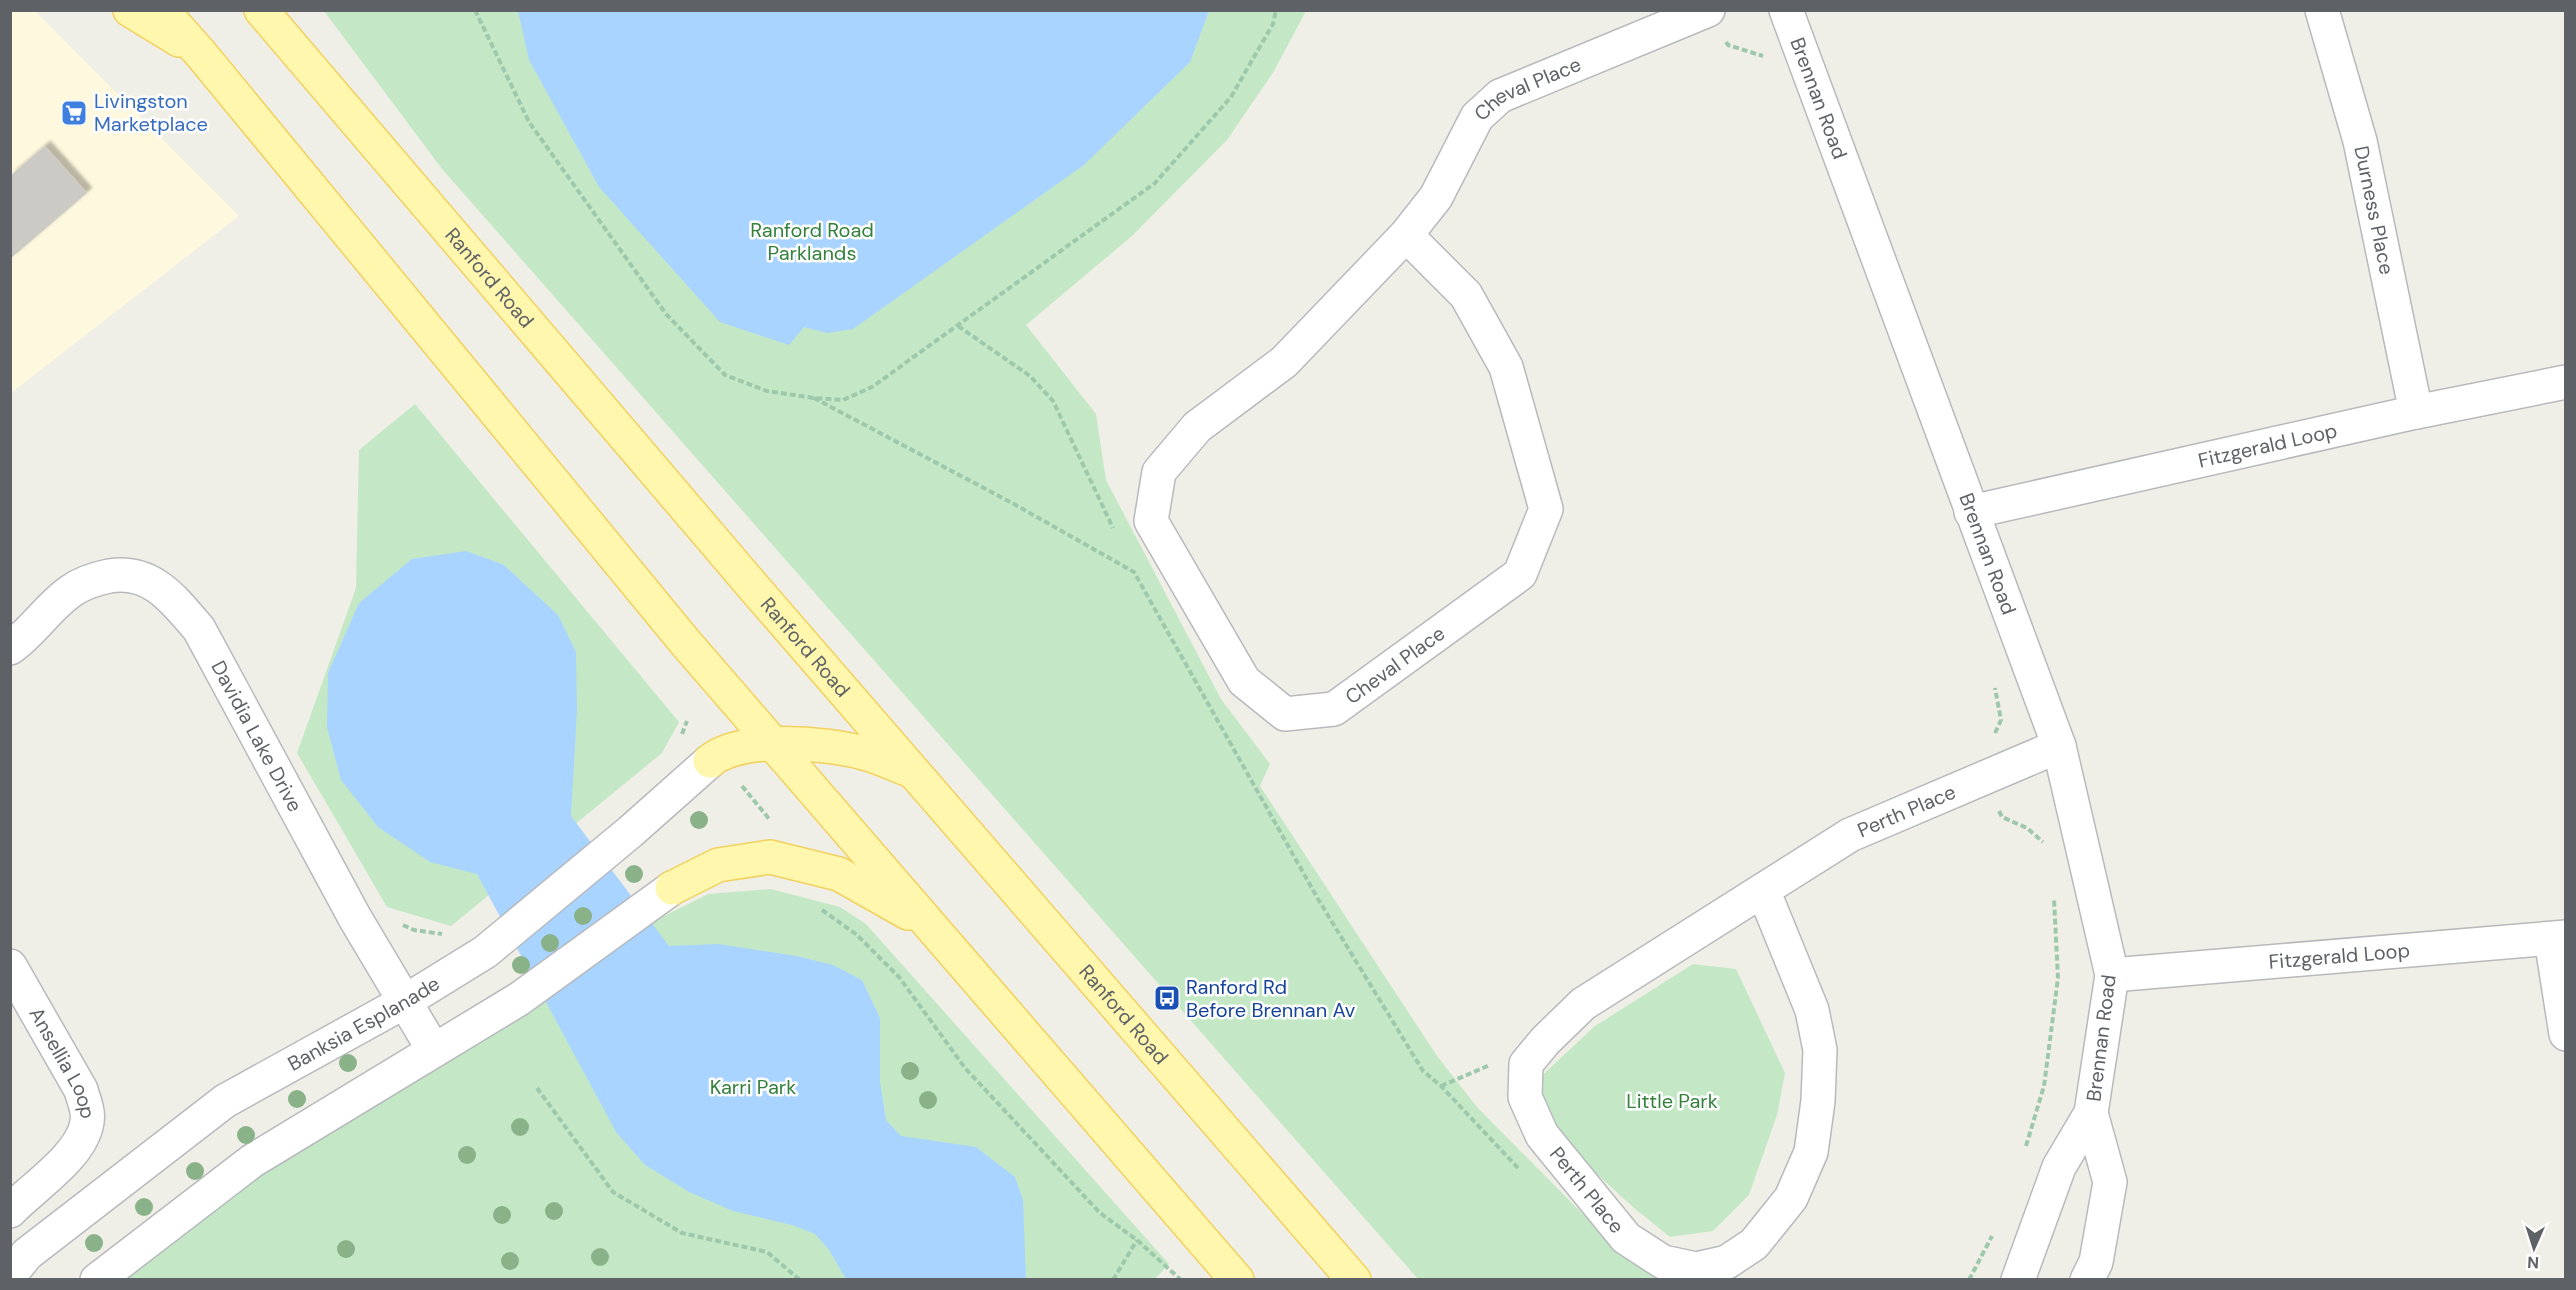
<svg xmlns="http://www.w3.org/2000/svg" width="2576" height="1290" viewBox="0 0 2576 1290" font-family="'DM Sans',sans-serif">
  <style>
    .commercial { fill: #fef8de }
    .green { fill: #c4e8c6 }
    .water { fill: #a8d4ff }
    .building { fill: #cccac4; filter: url(#shadow) }
    .lines { fill: none; stroke-linecap: round; stroke-linejoin: round }
    .minor-casing { stroke: #b7b9bd; stroke-width: 36 }
    .major-casing { stroke: #f2d15f; stroke-width: 36 }
    .path { stroke: #9dc8ac; stroke-width: 4; stroke-dasharray: 6 3; stroke-linecap: butt }
    .minor { stroke: #fff; stroke-width: 33 }
    .major { stroke: #fff7ad; stroke-width: 33 }
    .tree { fill: #89b289 }
    .labels { text-anchor: middle; stroke-width: 5; stroke-linejoin: round; paint-order: stroke }
    .street-label { font-size: 20px; fill: #5e6267; stroke: #fff }
    .shop-label { font-size: 20px; fill: #366cbe; stroke: #fff; text-anchor: start }
    .park-label { font-size: 20px; fill: #34813c; stroke: #fff }
    .transit-label { font-size: 20px; fill: #164399; stroke: #fff; text-anchor: start }
  </style>
  <defs>
    <filter id="shadow"><feDropShadow dx="5.5" dy="-5.5" stdDeviation="1.5" flood-color="#0004"/></filter>
  </defs>
  <rect width="100%" height="100%" fill="#f0efe7"/>
  <path class="commercial" d="M11,11H35L239,216L11,393Z"/>
  <path class="green" d="M324,11H1306L1274,71L1227,140L1132,236L1026,325L1096,414L1106,480L1221,699L1270,764L1260,786L1437,1056L1477,1107L1631,1263L1662,1279H1418L442,169Z
    M415,404L679,722L662,753L451,926L387,907L297,753L356,588L359,450Z
    M771,889L840,907L866,924L1169,1264L1154,1280H122L261,1162L610,943L708,894Z
    M1693,964L1736,969L1785,1073L1777,1115L1749,1195L1713,1231L1670,1237L1634,1208L1561,1141L1535,1082L1595,1026Z"/>
  <path class="water" d="M518,11V10L1209,11L1190,62L1084,165L853,329L827,333L804,327L789,345L720,322L599,187L529,60Z
    M466,551L504,565L558,615L576,652L577,711L571,816L669,946L718,944L796,956L833,965L862,980L880,1018V1082L886,1120L901,1136L976,1147L1015,1177L1023,1200L1026,1279H846L829,1250L815,1234L792,1225L733,1211L689,1192L645,1165L616,1132L477,874L430,862L378,827L341,780L327,727L328,673L359,603L412,559Z"/>
  <path class="building" d="M45,146L87,193L10,259V176Z"/>
  <g class="lines">
    <g class="minor-casing">
      <g id="minor">
        <path id="s1" d="M1786,10L2059,746L2112,975L2091,1113L2059,1167L2018,1280"/>
        <path id="s2" d="M2322,10L2360,141L2416,412"/>
        <path id="s3" d="M1406,235L1466,295L1506,367L1546,509L1520,574L1334,709L1285,714L1244,681L1151,521L1159,472L1197,427L1284,362L1406,235L1436,197L1477,117L1500,96L1708,10"/>
        <path id="s4" d="M1971,512L2416,412L2566,382"/>
        <path id="s5" d="M10,648C33,632 48,607 71,591C82,583 95,579 109,576C152,569 174,600 199,629L355,918L433,1049"/>
        <path id="s6" d="M1763,890L1812,1010L1820,1050L1818,1101L1811,1152L1791,1198L1754,1244L1727,1262L1696,1269L1663,1262L1626,1238L1542,1135L1525,1097L1526,1064L1545,1041L1583,1004L1763,890L1850,835L2059,746"/>
        <path d="M2551,939L2566,1034"/>
        <path id="s7" d="M10,966L81,1090C84,1101 89,1111 87,1122C82,1156 33,1187 10,1211"/>
        <path id="s8" d="M2112,975L2566,937"/>
        <path id="s9" d="M10,1275L27,1254L225,1101L404,1002L485,952L630,832L710,761"/>
        <path d="M97,1280L252,1161L519,999L672,888"/>
        <path d="M2087,1280L2096,1262L2110,1182L2091,1113"/>
      </g>
    </g>
    <g class="major-casing">
      <g id="major">
        <path d="M130,10L179,40"/>
        <path d="M162,10L201,54L685,642L1237,1280"/>
        <path id="s10" d="M261,10L756,590L1354,1280"/>
        <path d="M710,761C740,735 827,743 864,753C880,757 896,765 911,771"/>
        <path d="M672,888L718,865L770,857L839,874L908,913"/>
      </g>
    </g>
    <path class="path" d="M475,10L529,122L666,314L725,375L767,391L814,398L843,400L872,387L1155,183L1231,97L1273,24L1276,10
      M1726,42L1728,45L1763,56
      M958,326L1030,376L1053,401L1113,528
      M814,398L1014,504L1134,572L1318,899L1423,1071L1441,1086L1518,1168
      M1995,733L2001,720L1995,688
      M682,734L687,721
      M742,786L770,820
      M1999,811L2002,817L2027,828L2043,842
      M822,910L857,935L899,977L965,1068L1100,1213L1137,1240L1181,1280
      M403,925L414,930L442,934
      M1441,1086L1490,1065
      M537,1088L613,1192L682,1233L767,1252L800,1280
      M2026,1146L2044,1086L2058,978L2054,899
      M1113,1280L1137,1240
      M1969,1280L1992,1236"/>
    <use href="#minor" class="minor"/>
    <use href="#major" class="major"/>
  </g>
  <g class="tree">
    <circle cx="699" cy="820" r="9"/>
    <circle cx="634" cy="874" r="9"/>
    <circle cx="583" cy="916" r="9"/>
    <circle cx="550" cy="943" r="9"/>
    <circle cx="521" cy="965" r="9"/>
    <circle cx="348" cy="1063" r="9"/>
    <circle cx="910" cy="1071" r="9"/>
    <circle cx="297" cy="1099" r="9"/>
    <circle cx="928" cy="1100" r="9"/>
    <circle cx="520" cy="1127" r="9"/>
    <circle cx="246" cy="1135" r="9"/>
    <circle cx="467" cy="1155" r="9"/>
    <circle cx="195" cy="1171" r="9"/>
    <circle cx="144" cy="1207" r="9"/>
    <circle cx="554" cy="1211" r="9"/>
    <circle cx="502" cy="1215" r="9"/>
    <circle cx="94" cy="1243" r="9"/>
    <circle cx="346" cy="1249" r="9"/>
    <circle cx="600" cy="1257" r="9"/>
    <circle cx="510" cy="1261" r="9"/>
  </g>
  <defs>
    <g id="supermarket-square" transform="scale(1.35)"><rect x="-9" y="-9" width="18" height="18" rx="4" fill="#3f7fe0" stroke="#fff"/><path d="M-6-5.5h2.5l.6 2H6L4.5 2H-2.5L-4.4-4H-6ZM-1.5 3.2a1.3 1.3 0 1 0 .1 0ZM3 3.2a1.3 1.3 0 1 0 .1 0Z" fill="#fff"/></g>
    <g id="bus-square" transform="scale(1.35)"><rect x="-9" y="-9" width="18" height="18" rx="4" fill="#1a4fb4" stroke="#fff"/><path d="M-5-6H5V4H4V6H2V4H-2V6H-4V4H-5ZM-3.5-4V0h7V-4ZM-3.5 1.2v1.5H-2V1.2ZM2 1.2v1.5H3.5V1.2Z" fill="#fff"/></g>
  </defs>
  <g fill-rule="evenodd">
    <use href="#supermarket-square" x="74" y="113"/>
    <use href="#bus-square" x="1167" y="998"/>
  </g>
  <g class="labels">
    <g class="street-label">
      <text dy="7" stroke="none"><textPath href="#s3" startOffset="1492">Cheval Place</textPath></text>
      <text dy="7" stroke="none"><textPath href="#s1" startOffset="94">Brennan Road</textPath></text>
      <text dy="7" stroke="none"><textPath href="#s2" startOffset="207">Durness Place</textPath></text>
      <text dy="7" stroke="none"><textPath href="#s10" startOffset="352">Ranford Road</textPath></text>
      <text dy="7" stroke="none"><textPath href="#s4" startOffset="304">Fitzgerald Loop</textPath></text>
      <text dy="7" stroke="none"><textPath href="#s1" startOffset="580">Brennan Road</textPath></text>
      <text dy="7" stroke="none"><textPath href="#s10" startOffset="838">Ranford Road</textPath></text>
      <text transform="translate(1395 665) rotate(-36)" y="7">Cheval Place</text>
      <text dy="7" stroke="none"><textPath href="#s5" startOffset="357">Davidia Lake Drive</textPath></text>
      <text dy="7" stroke="none"><textPath href="#s6" startOffset="1192">Perth Place</textPath></text>
      <text dy="7" stroke="none"><textPath href="#s8" startOffset="228">Fitzgerald Loop</textPath></text>
      <text dy="7" stroke="none"><textPath href="#s10" startOffset="1324">Ranford Road</textPath></text>
      <text dy="7" stroke="none"><textPath href="#s9" startOffset="436">Banksia Esplanade</textPath></text>
      <text transform="translate(2101 1038) rotate(-83)" y="7">Brennan Road</text>
      <text dy="7" stroke="none"><textPath href="#s7" startOffset="111">Ansellia Loop</textPath></text>
      <text transform="translate(1587 1190) rotate(51)" y="7">Perth Place</text>
    </g>
    <g class="shop-label">
      <text x="94" y="108">Livingston<tspan x="94" dy="23">Marketplace</tspan></text>
    </g>
    <g class="park-label">
      <text x="812" y="237">Ranford Road<tspan x="812" dy="23">Parklands</tspan></text>
      <text x="753" y="1094">Karri Park</text>
      <text x="1672" y="1108">Little Park</text>
    </g>
    <g class="transit-label">
      <text x="1186" y="994">Ranford Rd<tspan x="1186" dy="23">Before Brennan Av</tspan></text>
    </g>
  </g>
  <rect width="2576" height="1290" fill="none" stroke="#5e6267" stroke-width="24"/>
  <g transform="translate(2534 1248) rotate(183)" stroke="#ffffff" stroke-width="4.5" paint-order="stroke">
  <path d="M0-4.5L10 22L0 15L-10 22Z" fill="#5e6267"/>
  <text y="-9" font-size="16" font-weight="bold" text-anchor="middle" fill="#5e6267">N</text>
  </g>
</svg>
